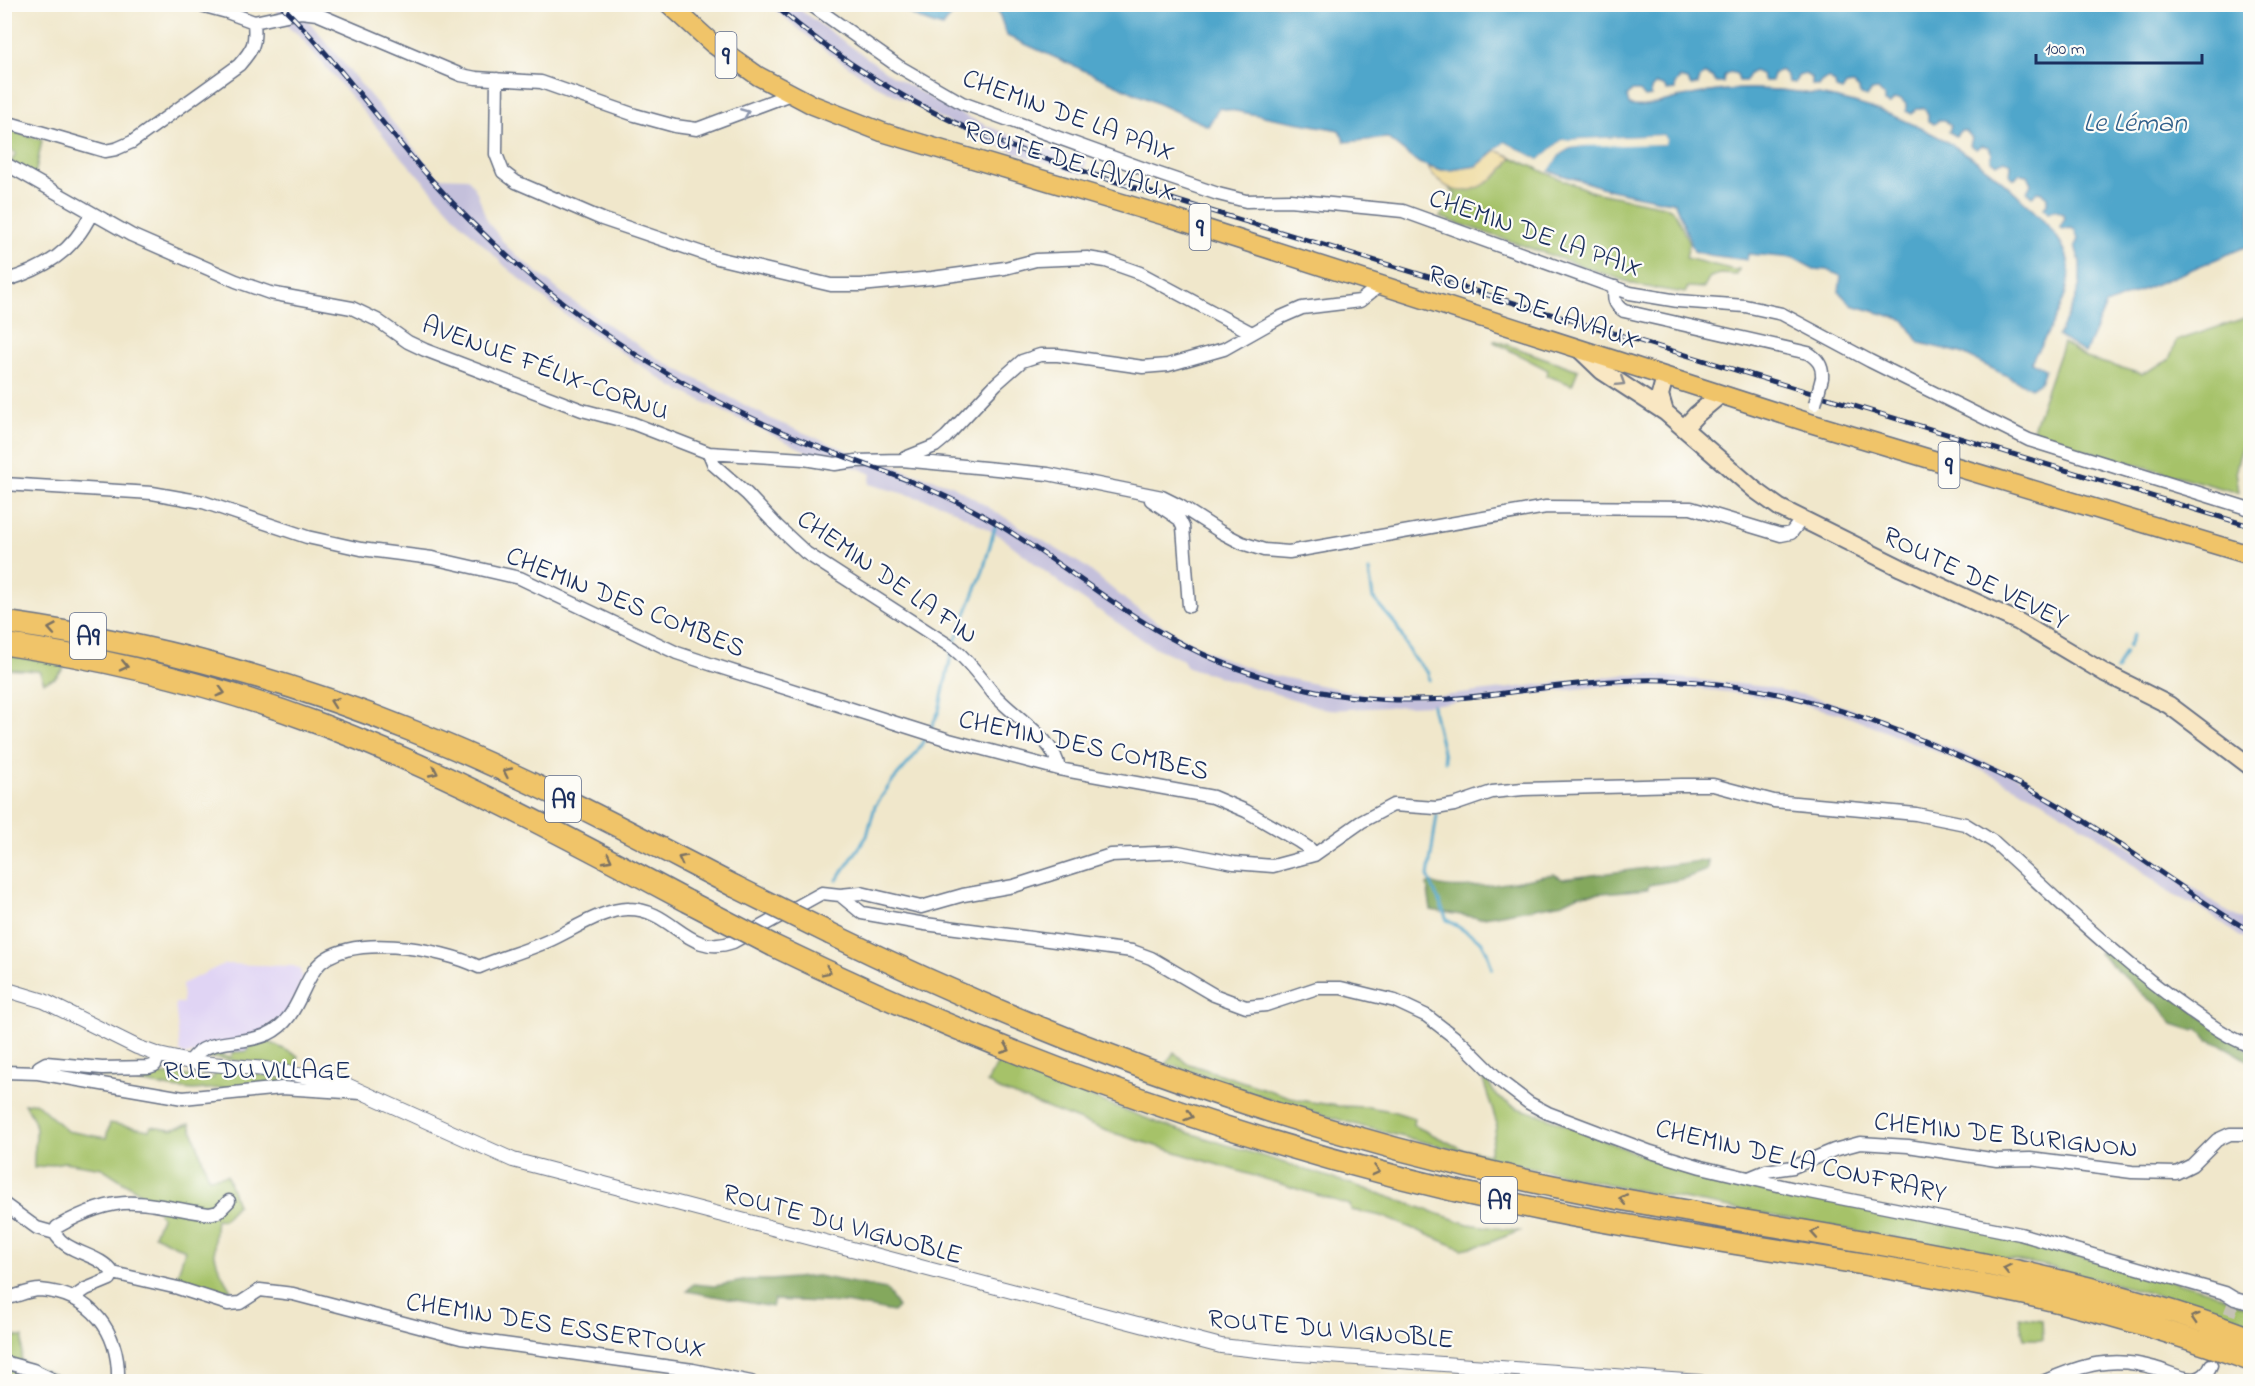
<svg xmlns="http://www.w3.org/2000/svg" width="2255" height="1386" viewBox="0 0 2255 1386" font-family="'Indie Flower',sans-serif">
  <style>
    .built { fill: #e0d4f4 }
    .industrial { fill: #c4c0db }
    .green { fill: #a6c269; stroke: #607864; stroke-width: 1.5 }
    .forest { fill: #84a85d; stroke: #506c5e; stroke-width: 1.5 }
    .sand { fill: #eeda9e; stroke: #84847e; stroke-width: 1.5 }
    .water { fill: #4fa6cb; stroke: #356a94; stroke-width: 1.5 }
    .pier { fill: #f0e7cb }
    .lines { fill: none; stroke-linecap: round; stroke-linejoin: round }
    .stream { stroke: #4fa6cb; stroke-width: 3 }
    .minor-tunnel { stroke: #c5c2b5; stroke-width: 12; stroke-dasharray: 12 6; stroke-linecap: butt }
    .minor-casing { stroke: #666f84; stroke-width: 15 }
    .tertiary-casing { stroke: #666f84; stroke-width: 16 }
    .secondary-casing { stroke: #666f84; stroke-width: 20 }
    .primary-casing { stroke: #666f84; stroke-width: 21 }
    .motorway-casing { stroke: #666f84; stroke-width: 24 }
    .minor { stroke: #fff; stroke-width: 12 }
    .tertiary { stroke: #fff; stroke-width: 14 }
    .secondary { stroke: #f9e7c3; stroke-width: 16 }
    .primary { stroke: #f0c469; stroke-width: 18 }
    .motorway { stroke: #f0c469; stroke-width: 21 }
    .rail-casing { stroke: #1b2f5e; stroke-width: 5 }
    .rail { stroke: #fdfcf7; stroke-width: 3; stroke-dasharray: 9; stroke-linecap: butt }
    .minor-bridge-casing { stroke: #666f84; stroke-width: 15; stroke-linecap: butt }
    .motorway-bridge-casing { stroke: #666f84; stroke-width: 24; stroke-linecap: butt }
    .minor-bridge { stroke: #fff; stroke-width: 12 }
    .motorway-bridge { stroke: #f0c469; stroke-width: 21 }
    .oneway { stroke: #8d97ae }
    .oneway2 { stroke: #8a8b90 }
    .oneway3 { stroke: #7b7263 }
    .labels { text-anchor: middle; stroke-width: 4.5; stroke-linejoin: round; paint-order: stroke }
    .shield { fill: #fdfcf7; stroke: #5f6c8c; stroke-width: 1.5 }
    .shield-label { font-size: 26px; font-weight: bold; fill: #1b2f5e }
    .street-label { font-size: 27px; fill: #1b2f5e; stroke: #fdfcf7 }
    .water-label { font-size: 28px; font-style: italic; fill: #305f8a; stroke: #fdfcf7 }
  </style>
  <rect width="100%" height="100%" fill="#fdfcf7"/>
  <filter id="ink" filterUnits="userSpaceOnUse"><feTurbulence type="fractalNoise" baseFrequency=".0167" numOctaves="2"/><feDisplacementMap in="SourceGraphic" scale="12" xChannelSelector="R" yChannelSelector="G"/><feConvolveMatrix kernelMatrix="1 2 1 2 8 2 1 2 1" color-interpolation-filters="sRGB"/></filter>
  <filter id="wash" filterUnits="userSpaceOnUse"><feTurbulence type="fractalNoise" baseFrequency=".008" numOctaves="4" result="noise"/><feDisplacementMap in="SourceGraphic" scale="24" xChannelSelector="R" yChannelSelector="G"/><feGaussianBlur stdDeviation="1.35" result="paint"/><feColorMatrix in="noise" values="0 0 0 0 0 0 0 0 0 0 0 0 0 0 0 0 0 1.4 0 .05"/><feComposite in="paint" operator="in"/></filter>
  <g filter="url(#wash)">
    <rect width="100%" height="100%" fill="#f0e7cb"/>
    <path class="built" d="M224,964L293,966L299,968L303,978L287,1013L281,1019L268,1026V1037L262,1043L247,1051L234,1052L233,1054L223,1049L185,1055L180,1051L175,1003H183L182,984Z"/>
    <path class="industrial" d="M273,5H295L438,177L468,178L477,192L487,221L509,249L567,297L660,360L773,420L858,455L871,454L906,471L952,485L1086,567L1133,606L1184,639L1218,656L1262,673L1363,694L1410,697L1443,696L1622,675H1650L1767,687L1817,698L1867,714L2015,775L2060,799L2137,852L2171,872L2226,911L2250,924V941L2239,936L2201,908L2173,895L2095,834L2043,801L1975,767L1844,715L1794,702L1728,692L1670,686L1613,685L1431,705L1329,710L1187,667L1183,660L1152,646L1070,591L1000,536L944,505L869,484L871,474L860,469L820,458L673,387L557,309L506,267L461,223L399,154L298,34L290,29Z
      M769,5H793L891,75L936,101L987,126L1036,145L1087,161L1083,175L1017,153L980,138L877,86L830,54Z"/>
    <path class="green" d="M9,130L42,140L35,176L11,162L16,153L8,148L5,153V131Z
      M1512,157L1546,173L1593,192L1664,206L1674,211L1689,243L1686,258L1734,270L1739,269L1737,275L1720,274L1710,277L1704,288L1688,287L1685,293L1640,286L1440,217L1456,195L1450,189C1476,194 1499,179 1512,157Z
      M2250,313V429L2239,456L2236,470L2239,493L2063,444L2032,432L2063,343L2086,358L2142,374L2169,360L2176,341L2248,317Z
      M1494,340L1578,370L1572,385L1546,375L1548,370L1494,342Z
      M4,655L52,661L65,667L55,678L44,682L39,671L5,669Z
      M265,1040L298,1056L296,1067L201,1057L223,1049L225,1050L221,1056L231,1057L234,1052L247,1051L251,1044L262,1043Z
      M1174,1052L1186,1063L1299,1100L1338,1106L1368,1107L1392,1111L1414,1118L1413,1125L1462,1149L1489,1154L1497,1124L1479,1068L1497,1097L1517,1108L1541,1115L1661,1163L1772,1189L1986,1231L2206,1290L2250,1308V1327L2153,1294L2046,1266L1655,1194L1492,1159L1364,1127L1275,1101L1175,1066L1166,1065Z
      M999,1061L1161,1124L1354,1185L1468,1224L1519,1231L1486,1244L1462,1249L1382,1216L1351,1210L1350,1205L1107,1131L997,1089L987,1082Z
      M78,1071C124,1075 169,1073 214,1078V1073L245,1072L309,1082L193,1090L171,1088Z
      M35,1102L67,1131L106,1138L110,1123L149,1130L151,1126L171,1129L190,1124L209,1178L227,1175L237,1205L223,1220L216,1219C212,1253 213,1261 231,1290L220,1291L217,1296L175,1283L185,1250L154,1235L161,1217L153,1201L102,1168L64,1162L34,1168C32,1138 45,1131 24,1104Z
      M2019,1317L2042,1320L2043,1339H2024Z
      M4,1336L23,1337L21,1361L69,1381H5Z"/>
    <path class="forest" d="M1708,860L1707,870L1683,879L1649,885L1648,889L1579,895L1563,903L1479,918L1431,910L1427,885L1431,882C1448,896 1532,879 1554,874L1562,879Z
      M2107,948L2250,1051V1061C2239,1056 2219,1041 2208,1040L2203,1034L2196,1029L2194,1031L2173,1024L2159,1005L2148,999L2099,953Z
      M817,1276L886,1289L898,1307L893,1312L845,1303L774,1300L772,1307L687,1291L693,1284L715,1286L748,1280H771Z"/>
    <path class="sand" d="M1496,150L1512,157C1499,179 1468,203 1443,184C1436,178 1431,175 1428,167L1439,170L1477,166Z"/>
    <path class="water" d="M900,5H970L957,8L943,27C928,23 910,17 900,5Z
      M996,5H2250V245L2106,305L2085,353L2058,336L2074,302L2080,284V262L2075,246L2078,239L2075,230L2071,228L2063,230L2060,227L2065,219L2063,214L2055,210L2048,213L2044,208L2047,204V197L2042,193L2037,192L2032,196L2027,192L2031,184L2027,175L2020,174L2015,179L2010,176L2011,164L2005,160L1996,164L1991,160L1992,154L1989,147L1981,145L1976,149L1970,145L1972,138L1966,131H1960L1956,136L1949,132L1951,126L1945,120H1939L1934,124L1928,121V114L1924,108H1917L1912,114L1906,111V104L1901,99H1894L1890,104L1884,102V96L1878,90L1871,91L1867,97L1860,95L1859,89L1853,84L1846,85L1842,91L1836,89L1835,83L1828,78L1823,80L1819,86L1812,85V78L1805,74L1798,76L1795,83L1788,82L1787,76L1781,70L1773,74L1771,81H1764L1761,74L1754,71L1749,74L1746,81H1739L1737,74L1730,72L1724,76L1723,83H1716L1713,77L1705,74L1700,78L1698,85L1691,86L1688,80L1680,78L1675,84V90L1667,91L1664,86L1656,84L1651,89V96L1645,97L1640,91H1632L1627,97L1629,105C1644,110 1665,100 1682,97C1706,92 1733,88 1758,89C1862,92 1957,132 2030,207C2045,222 2067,243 2069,266C2071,300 2047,333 2031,362L2045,369L2040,382L2031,388L1961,353L1920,343L1904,320L1852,305L1839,292L1841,276L1827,270L1814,269L1794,258L1748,254L1747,260L1709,255L1694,251L1675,203L1611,190L1549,171C1553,163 1558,154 1567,150C1584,141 1642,144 1664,144L1666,139L1664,135L1562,140L1539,160L1505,142L1477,166L1451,170H1439L1419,163L1387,138L1345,142L1339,130L1219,108L1208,126L1007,36Z"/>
    <path class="pier" d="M1664,135L1666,139L1665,144L1584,146L1570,148L1560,154L1549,171L1546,170L1553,157L1563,148L1569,145L1584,143L1663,141V138L1563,142L1539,163L1505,145L1499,151L1496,150L1505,142L1539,160L1562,140Z"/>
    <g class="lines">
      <path class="stream" d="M1369,571L1373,598L1396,625L1412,656L1428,673L1429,680
        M954,644L983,571L995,527
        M2128,647L2134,634
        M2116,671L2125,652
        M1432,705L1445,761
        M930,730L939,711L952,651
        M1437,815L1428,876L1447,920L1481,941L1487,952L1492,969
        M837,880L867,836L875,806L891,783L912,759L927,736
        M1415,1382V1380"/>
    </g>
  </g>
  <g filter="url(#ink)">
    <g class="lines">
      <path class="minor-tunnel" d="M2211,1365L2235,1299"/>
      <g class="minor-casing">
        <path id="minor" d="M197,4L227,12L254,22
          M810,4L898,66L962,103L1153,172L1218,194L1246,201L1290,200L1403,211L1630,293L1678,301L1745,306L1782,314L1870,361L2029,440L2250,509
          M254,22L301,12L317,14L461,75L476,78L541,82L635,115L675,126L697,129L791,94
          M497,79L496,154L503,172L516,182L602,219L717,258L831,285H861L932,278L1005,268L1036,260L1087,258L1106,261L1140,273L1252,333
          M4,124L9,123L105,151L116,149L132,142L239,65C253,49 256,44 254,22
          M4,163L131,235L236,281L270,293L352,308L377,320L408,342L425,350L582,410L632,423L709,453L804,459L835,464L856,461L902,460L1048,474L1162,497L1180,506L1221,532L1242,543L1264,550L1289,552L1546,507L1691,508L1781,535L1791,533L1801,520
          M4,281C44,269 73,252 91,214
          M1615,287C1613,298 1614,305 1624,311L1808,353C1818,359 1823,366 1822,378
          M709,453L714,465L747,494L777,526L806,553L953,648C970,662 980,677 993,693C1012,716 1055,738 1059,769
          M905,458L935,446L946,437L996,384L1022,361L1040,355H1058L1143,367L1168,365L1224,349L1279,318L1302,308L1360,301L1380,285
          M4,484L152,493L203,502L307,537L361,549L432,558L520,578L677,653L713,665L949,740L1059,769L1213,797L1246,811L1298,841L1310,849L1314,855
          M1151,500L1179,519L1183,527L1189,606
          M840,895L862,913L925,924L1132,951L1151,958L1214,995L1246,1007L1266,1005L1317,988H1341L1395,1001L1427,1016L1463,1044L1500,1081L1529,1103L1548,1113L1651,1152L1701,1167L1795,1189L2020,1234L2225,1293L2235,1299L2250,1303
          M190,1062C204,1036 244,1046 268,1034C296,1021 299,992 315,969C342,930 444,949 479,967C502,957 526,951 548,941C571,931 604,908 629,909C673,909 687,958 733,942L822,893L840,895L861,893L921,907L963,895L1014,886L1111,855L1178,852L1234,863L1273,866L1314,855L1361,822L1393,805L1436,808L1454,805L1492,792L1523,789L1682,785H1713L1774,801L1916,814L1965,824L1994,842C2057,899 2118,960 2188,1009C2208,1023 2227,1037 2250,1046
          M4,1072L38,1073L183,1098L282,1088L361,1093
          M38,1073L39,1067L46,1063L102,1068L149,1067L155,1065L159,1055
          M1749,1178L1766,1171L1793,1167L1834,1150L1860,1143L1908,1146L1997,1160L2030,1159L2132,1172L2176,1173L2192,1165L2217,1140L2230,1134H2250
          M4,1204L37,1228L55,1233C66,1254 100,1253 113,1273L110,1279L86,1289L73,1298
          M55,1233L57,1227C80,1214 109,1201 136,1203C160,1204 185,1211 209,1214L218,1212L229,1201
          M113,1273L178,1288L228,1304L240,1303L260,1290L293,1294L461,1338L693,1370L751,1382
          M4,1299C15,1297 29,1290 40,1290C92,1294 120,1332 118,1382
          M4,1362L33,1370L58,1382
          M2043,1382C2082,1365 2112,1355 2155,1368C2166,1371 2182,1380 2195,1379C2203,1378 2208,1372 2211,1365"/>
      </g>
      <g class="tertiary-casing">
        <path id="tertiary" d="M4,989L44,1001L137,1047L159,1055L190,1062L265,1069L342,1083L513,1160L1221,1346L1285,1353L1700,1382"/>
      </g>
      <g class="secondary-casing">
        <path id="secondary" d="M1579,349L1602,371L1665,412L1755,490L1780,508L1901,568L2019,622L2105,673L2169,705L2250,766
          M1665,377L1660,395L1665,412
          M1684,428L1696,415L1720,395"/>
      </g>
      <g class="primary-casing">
        <path id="primary" d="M669,4L713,44L758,76L813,105L882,132L1169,217L1810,423L2250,555"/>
      </g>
      <g class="motorway-casing">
        <path id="motorway" d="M4,622C145,642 283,678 415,732C525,776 629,832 734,886
          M4,644C112,660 218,686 320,724C447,772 567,837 687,901
          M831,934C1060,1046 1304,1134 1553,1186C1786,1234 2026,1254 2250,1338
          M774,946C1020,1065 1279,1157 1548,1211C1705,1242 1864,1260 2020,1293C2099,1310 2175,1333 2250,1360"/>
      </g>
      <use href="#minor" class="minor"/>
      <use href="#tertiary" class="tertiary"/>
      <use href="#secondary" class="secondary"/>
      <use href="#primary" class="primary"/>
      <use href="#motorway" class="motorway"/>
      <g class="rail-casing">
        <path id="rail" d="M280,4C334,57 378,120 429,177C489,245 558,304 635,354C689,388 747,418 806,442C866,466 928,484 984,516C1044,550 1096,594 1155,629C1197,654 1243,673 1291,685C1342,699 1396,702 1449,699C1521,693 1591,678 1664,680C1764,683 1846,708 1938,747C1976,764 2015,780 2051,801C2120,840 2182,891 2250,931
          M773,4C839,61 914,107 994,140C1039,158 1086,172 1132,187L2250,526"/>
      </g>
      <use href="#rail" class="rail"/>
      <g class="minor-bridge-casing">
        <path id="minor-bridge" d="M1815,404L1822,378"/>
      </g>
      <g class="motorway-bridge-casing">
        <path id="motorway-bridge" d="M734,886L831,934
          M687,901L774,946"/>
      </g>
      <use href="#minor-bridge" class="minor-bridge"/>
      <use href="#motorway-bridge" class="motorway-bridge"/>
    </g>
    <defs><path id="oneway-chevron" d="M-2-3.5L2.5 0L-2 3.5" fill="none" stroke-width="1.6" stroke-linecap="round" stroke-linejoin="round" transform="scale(1.5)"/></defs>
    <use class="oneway" href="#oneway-chevron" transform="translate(745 113) rotate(-22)"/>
    <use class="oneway2" href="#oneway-chevron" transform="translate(1621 382) rotate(32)"/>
    <g class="oneway3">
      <use href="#oneway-chevron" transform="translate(52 629) rotate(-170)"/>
      <use href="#oneway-chevron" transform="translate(124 666) rotate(13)"/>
      <use href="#oneway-chevron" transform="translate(221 692) rotate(16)"/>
      <use href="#oneway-chevron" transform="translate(334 702) rotate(-160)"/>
      <use href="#oneway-chevron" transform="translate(434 772) rotate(25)"/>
      <use href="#oneway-chevron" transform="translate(507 772) rotate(-155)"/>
      <use href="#oneway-chevron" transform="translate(608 859) rotate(28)"/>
      <use href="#oneway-chevron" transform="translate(682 859) rotate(-153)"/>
      <use href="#oneway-chevron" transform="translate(827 971) rotate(26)"/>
      <use href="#oneway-chevron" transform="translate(1006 1049) rotate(22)"/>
      <use href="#oneway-chevron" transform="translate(1189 1116) rotate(18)"/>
      <use href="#oneway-chevron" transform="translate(1376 1171) rotate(15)"/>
      <use href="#oneway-chevron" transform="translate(1623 1199) rotate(-169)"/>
      <use href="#oneway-chevron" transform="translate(1815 1233) rotate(-170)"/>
      <use href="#oneway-chevron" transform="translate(2007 1269) rotate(-168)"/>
      <use href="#oneway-chevron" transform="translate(2195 1318) rotate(-162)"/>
    </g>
  </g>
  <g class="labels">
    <g class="shield">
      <rect x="715.5" y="32" width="21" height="46" rx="4.5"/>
      <rect x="1189.5" y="204" width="21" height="46" rx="4.5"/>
      <rect x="1938.5" y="442" width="21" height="46" rx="4.5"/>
      <rect x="70" y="613" width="36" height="46" rx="4.5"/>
      <rect x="545" y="776" width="36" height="46" rx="4.5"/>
      <rect x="1481" y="1177" width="36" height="46" rx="4.5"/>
    </g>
    <g class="shield-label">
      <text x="726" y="64">9</text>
      <text x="1200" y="236">9</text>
      <text x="1949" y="474">9</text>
      <text x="88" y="645">A9</text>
      <text x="563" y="808">A9</text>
      <text x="1499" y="1209">A9</text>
    </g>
    <g class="street-label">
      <text transform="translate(1069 114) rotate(20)" y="9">CHEMIN DE LA PAIX</text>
      <text transform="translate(1070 160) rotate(17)" y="9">ROUTE DE LAVAUX</text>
      <text transform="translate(1536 232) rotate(19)" y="9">CHEMIN DE LA PAIX</text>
      <text transform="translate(1534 306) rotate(18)" y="9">ROUTE DE LAVAUX</text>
      <text transform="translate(546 367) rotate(20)" y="9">AVENUE FÉLIX-CORNU</text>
      <text transform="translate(888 576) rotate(35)" y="9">CHEMIN DE LA FIN</text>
      <text transform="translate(1976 577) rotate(26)" y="9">ROUTE DE VEVEY</text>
      <text transform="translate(626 601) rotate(22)" y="9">CHEMIN DES COMBES</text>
      <text transform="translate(1084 744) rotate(12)" y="9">CHEMIN DES COMBES</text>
      <text x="257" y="1078">RUE DU VILLAGE</text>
      <text transform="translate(2006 1134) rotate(6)" y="9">CHEMIN DE BURIGNON</text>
      <text transform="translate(1801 1160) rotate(13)" y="9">CHEMIN DE LA CONFRARY</text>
      <text transform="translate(843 1223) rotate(15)" y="9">ROUTE DU VIGNOBLE</text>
      <text transform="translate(556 1324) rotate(9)" y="9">CHEMIN DES ESSERTOUX</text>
      <text transform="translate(1331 1328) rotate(5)" y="9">ROUTE DU VIGNOBLE</text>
    </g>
    <g class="water-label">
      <text x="2135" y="131">Le Léman</text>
    </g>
  </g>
  <rect width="2255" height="1386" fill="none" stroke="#fdfcf7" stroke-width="24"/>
  <path d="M2036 54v9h166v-9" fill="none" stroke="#1b2f5e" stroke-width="3"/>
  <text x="2045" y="54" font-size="18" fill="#1b2f5e" stroke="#fdfcf7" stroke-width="4.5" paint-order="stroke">100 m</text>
</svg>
